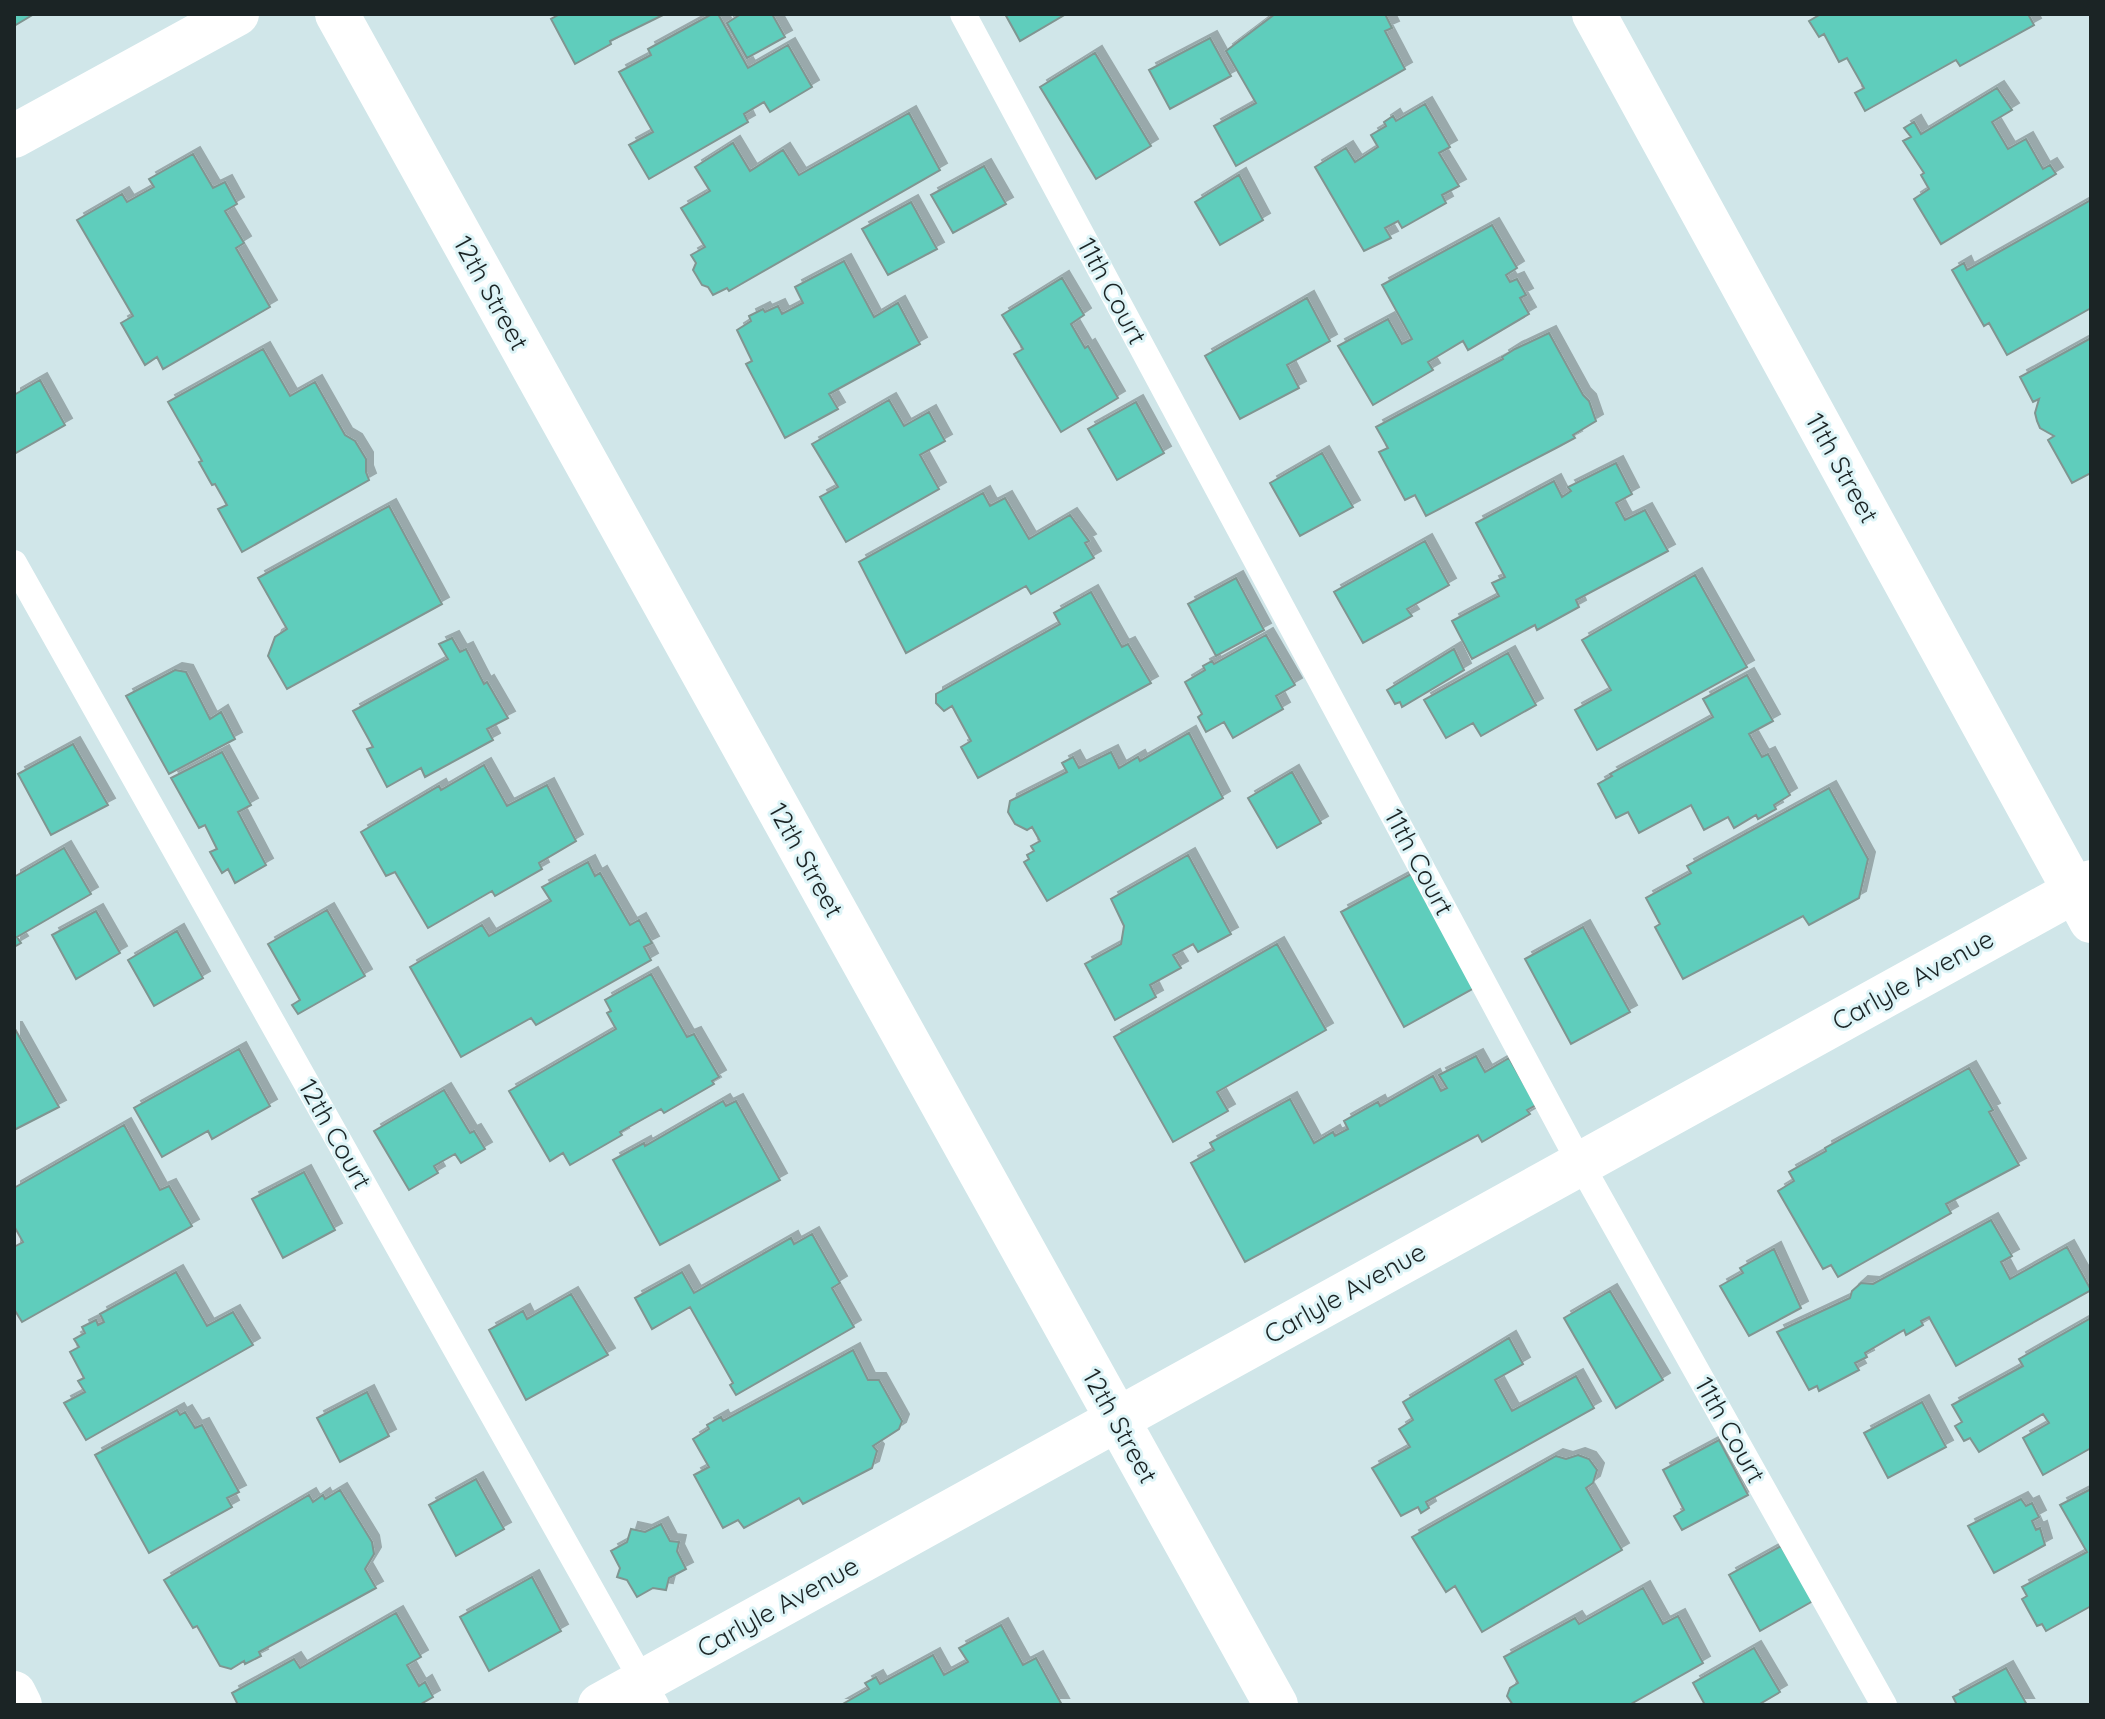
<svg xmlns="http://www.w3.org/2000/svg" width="2105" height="1719" viewBox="0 0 2105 1719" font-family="Quicksand,sans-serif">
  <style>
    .building { fill: #5fcdbc; stroke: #809591; stroke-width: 2; filter: url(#shadow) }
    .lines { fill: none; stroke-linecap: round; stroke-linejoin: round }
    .lane { stroke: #fff; stroke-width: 26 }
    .street { stroke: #fff; stroke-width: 44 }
    .labels { text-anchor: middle; stroke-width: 6; stroke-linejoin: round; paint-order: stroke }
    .street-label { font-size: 26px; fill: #1b2425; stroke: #ddf4f7 }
  </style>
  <defs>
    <filter id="shadow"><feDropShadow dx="7" dy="-7" stdDeviation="0" flood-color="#0004"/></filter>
  </defs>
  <rect width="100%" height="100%" fill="#d0e6e9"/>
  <path class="building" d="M14,14H34L14,26Z
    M560,14H665L610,41L611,44L575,64L551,19Z
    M712,14H718L748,68L788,45L812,87L770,112L764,102L744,114L748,122L649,179L629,145L653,132L619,72L651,55L648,49Z
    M741,14H772L785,37L747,58L727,23Z
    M1005,14H1066L1020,41Z
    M1275,14H1385L1392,28L1385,31L1405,69L1236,166L1214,126L1256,103L1226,51Z
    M1821,14H2028L2034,25L1960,66L1956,60L1865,111L1855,93L1864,88L1847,58L1839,62L1824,34L1819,37L1809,21Z
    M1210,38L1231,76L1170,109L1149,70Z
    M1095,53L1151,146L1096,179L1040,87Z
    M1997,88L2012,110L1992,122L2008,149L2026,139L2043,169L2050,165L2056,174L1941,244L1914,199L1929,189L1921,175L1924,173L1903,141L1911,137L1904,128L1914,122L1921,134Z
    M1425,104L1450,147L1439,153L1459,186L1442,195L1446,203L1402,228L1398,221L1385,228L1391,238L1364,251L1315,167L1346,148L1355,162L1378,147L1371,135L1386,126L1384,122L1393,116L1396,121Z
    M909,113L940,170L729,291L727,288L713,295L708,287L702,285L693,270L696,263L691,255L705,247L681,208L710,191L695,167L733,143L750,171L783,150L799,175Z
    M193,154L213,188L225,182L237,204L225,211L244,243L236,248L270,307L163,369L157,357L145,365L121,323L133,316L77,220L122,194L127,202L154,187L149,179Z
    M984,166L1006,204L953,233L931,195Z
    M1239,175L1263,220L1220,245L1195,202Z
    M2091,200V308L2007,355L1989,323L1984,326L1952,270L1964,263L1967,270Z
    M911,202L937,249L888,275L862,229Z
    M1492,225L1517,268L1506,275L1510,282L1517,279L1526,295L1520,298L1529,314L1468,350L1463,341L1428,362L1433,370L1373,405L1338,346L1388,319L1402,344L1412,339L1382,285Z
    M844,261L874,317L898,303L920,344L829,394L838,409L785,438L746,364L752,361L737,330L751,321L749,316L763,309L765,312L778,306L782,314L803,303L795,287Z
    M1062,278L1084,315L1071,324L1085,348L1088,346L1118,398L1061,432L1014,354L1023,349L1002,315Z
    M1307,298L1330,341L1287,365L1299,388L1240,419L1205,356Z
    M1549,333L1583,395L1589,401L1596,421L1573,435L1575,438L1558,447L1426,516L1415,495L1405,500L1379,452L1388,448L1376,427L1503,359L1502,357L1515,349Z
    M2091,338V473L2072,483L2048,440L2054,436L2040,428L2037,421L2035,413L2039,399L2033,402L2020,377Z
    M263,349L290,396L315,382L345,435L355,441L366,459V472L369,480L242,552L218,509L227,505L215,484L212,485L199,462L202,461L168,402Z
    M40,380L65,425L14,454V395Z
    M889,400L904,426L929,412L945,441L920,455L939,489L846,542L820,497L838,487L812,444Z
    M1136,402L1164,453L1117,480L1088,429Z
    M1322,453L1353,507L1300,536L1270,483Z
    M1616,463L1632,494L1616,503L1625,520L1645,510L1668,551L1576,600L1579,607L1537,630L1535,625L1472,659L1452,621L1499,596L1492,583L1505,577L1476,523L1554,481L1562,497L1571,491L1568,487Z
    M983,493L990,506L1005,498L1029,539L1070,515L1089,541L1085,543L1094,558L1031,594L1026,586L906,653L859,562Z
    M389,506L442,604L287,689L268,656L275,637L287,629L258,578Z
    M1425,541L1449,585L1407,609L1412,616L1363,643L1334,592Z
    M1695,575L1747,667L1597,750L1575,710L1611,690L1582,640Z
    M1236,578L1264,630L1216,656L1188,604Z
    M1091,592L1122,647L1128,644L1151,683L978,778L961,747L971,741L952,706L944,711L936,703V694L1060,624L1054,613Z
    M1266,635L1295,685L1276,696L1283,709L1233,738L1224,722L1206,732L1198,717L1202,714L1185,682L1205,670L1203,666L1212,661L1214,664Z
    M452,638L460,652L466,649L484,684L487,682L508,718L487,729L493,740L425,777L421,768L387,787L367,749L373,747L353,711L448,659L439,644Z
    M1454,649L1464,670L1402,707L1400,702L1395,704L1387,690Z
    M1508,653L1536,705L1481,736L1473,723L1446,738L1424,700Z
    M175,670L186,672L210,719L221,712L235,739L169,774L126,696Z
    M1747,675L1773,721L1749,734L1762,757L1768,754L1790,795L1774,805L1776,809L1758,819L1756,815L1734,828L1728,817L1704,830L1691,805L1639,833L1628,812L1616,818L1598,784L1612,776L1610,774L1713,717L1703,699Z
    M1189,733L1223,798L1047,901L1024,862L1029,859L1027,855L1034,851L1031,846L1040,841L1032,827L1027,830L1015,824L1008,812L1010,801L1067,772L1062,763L1073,757L1079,768L1111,752L1119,768L1138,757L1140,761Z
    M73,744L108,805L51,835L18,774Z
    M222,752L251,805L238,812L266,865L235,883L228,869L222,873L210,852L217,849L205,825L199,828L171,778Z
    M484,765L507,806L547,785L576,841L539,863L542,869L495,896L492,891L428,928L395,872L386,876L361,832L439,786L441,790Z
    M1292,772L1321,823L1277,848L1248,798Z
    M1829,788L1868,859L1859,898L1809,925L1803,916L1683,979L1655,927L1660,924L1646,898L1691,873L1687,866Z
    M64,848L91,894L17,937L21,943L14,947V877Z
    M1188,855L1231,934L1198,952L1193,944L1173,955L1181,968L1150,985L1156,997L1115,1020L1085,964L1121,944L1124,926L1111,899Z
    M588,862L595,876L600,873L630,925L639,920L652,943L644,947L651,960L536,1025L531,1018L461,1057L410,967L482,925L489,936L551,901L542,887Z
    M1411,874L1474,988L1404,1027L1341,912Z
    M327,910L365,976L298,1014L292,1005L300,1000L268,944Z
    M96,911L120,953L76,979L52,935Z
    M1583,927L1630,1012L1571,1044L1525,959Z
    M177,931L203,978L154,1006L128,960Z
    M1277,944L1326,1030L1217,1092L1228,1111L1173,1142L1114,1037Z
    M651,974L687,1037L694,1034L719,1077L712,1081L714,1084L664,1113L661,1109L620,1132L622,1135L570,1165L563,1153L550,1161L509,1091L616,1029L607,1013L611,1011L605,1000Z
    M15,1029L59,1107L14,1130V1029Z
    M239,1049L270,1106L212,1139L208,1131L162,1157L134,1108Z
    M1476,1056L1485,1072L1509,1058L1536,1105L1527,1110L1530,1114L1482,1142L1478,1135L1245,1262L1191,1163L1214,1150L1210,1143L1290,1099L1314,1143L1333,1132L1335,1136L1348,1129L1344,1121L1378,1102L1380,1106L1433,1076L1441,1091L1447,1088L1439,1075Z
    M1969,1068L1993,1110L1989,1112L2019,1165L1946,1204L1951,1213L1838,1277L1831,1265L1823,1269L1778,1191L1794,1181L1789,1172L1826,1151L1825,1148Z
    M444,1090L470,1133L474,1131L485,1149L461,1163L455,1154L434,1166L438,1173L409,1190L374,1131Z
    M723,1101L726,1106L736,1101L780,1180L660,1245L613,1160L644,1143L645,1146Z
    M124,1125L160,1190L169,1186L192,1226L22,1322L14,1309V1247L23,1242L14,1226V1188Z
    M304,1172L335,1230L283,1258L252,1199Z
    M1991,1220L2012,1256L2001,1262L2010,1279L2067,1247L2091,1290L1956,1366L1929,1317L1921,1321L1923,1325L1906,1335L1904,1330L1865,1353L1867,1357L1855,1363L1859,1370L1819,1391L1817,1386L1809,1390L1777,1332L1850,1298L1852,1291L1861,1283L1873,1284Z
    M812,1234L840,1283L832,1288L854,1327L736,1395L730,1385L733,1383L690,1307L652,1329L635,1298L682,1272L694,1293L791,1238L794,1244Z
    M1774,1249L1801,1308L1749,1336L1720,1286L1743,1273L1740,1268Z
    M176,1272L207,1326L233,1312L253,1345L86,1440L64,1403L85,1392L78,1381L84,1378L70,1352L79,1347L74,1339L85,1333L82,1327L96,1320L98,1325L104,1322L100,1314Z
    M1610,1291L1663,1380L1616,1408L1564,1318Z
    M571,1294L608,1355L526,1400L489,1330L523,1311L527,1319Z
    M2091,1318V1448L2043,1475L2023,1438L2049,1423L2043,1414L1979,1452L1970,1438L1964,1441L1955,1426L1962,1422L1952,1405L2023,1366L2019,1359Z
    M1509,1338L1523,1364L1495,1380L1512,1411L1576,1376L1594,1408L1426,1502L1429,1508L1421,1513L1418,1507L1401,1516L1372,1468L1410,1447L1399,1429L1413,1420L1403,1402Z
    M853,1350L868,1380H879L902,1421L899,1429L873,1446L877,1451L872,1468L803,1504L799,1498L744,1528L738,1520L723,1528L694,1475L709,1467L693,1439L709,1429L707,1425L721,1417L723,1421Z
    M367,1392L389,1436L340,1462L317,1418Z
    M1922,1402L1946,1447L1888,1478L1864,1433Z
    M177,1410L180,1415L185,1412L195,1428L202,1425L239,1492L227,1498L232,1507L149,1553L95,1455Z
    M1719,1440L1748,1495L1682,1530L1674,1516L1684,1510L1663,1470Z
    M1578,1455L1589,1459L1597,1470L1593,1483L1586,1488L1622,1550L1482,1632L1455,1586L1446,1592L1412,1537L1556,1456L1566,1459Z
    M476,1479L504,1529L456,1556L429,1505Z
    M2091,1489V1606L2046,1631L2042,1624L2037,1626L2022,1599L2027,1596L2022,1587L2087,1552L2060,1505Z
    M340,1490L372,1542L374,1554L365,1569L376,1588L259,1652L261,1656L245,1664L244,1661L231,1669L220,1666L197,1626L193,1628L164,1580L309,1495L313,1502L323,1495L325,1499Z
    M2021,1499L2026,1506L2032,1503L2039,1517L2032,1521L2036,1530L2040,1528L2045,1545L1994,1573L1968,1526Z
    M661,1524L670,1541L679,1542L677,1551L686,1569L669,1578L666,1590L653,1588L637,1597L627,1580L617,1577L620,1568L611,1551L627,1542L631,1529L645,1532Z
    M1781,1546L1813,1601L1760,1631L1729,1575Z
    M532,1577L561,1631L489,1671L460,1617Z
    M1643,1588L1663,1624L1678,1616L1703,1663L1629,1705H1513L1507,1696L1510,1688L1518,1683L1504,1657L1575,1618L1579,1624Z
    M396,1613L421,1657L407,1665L419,1686L425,1682L433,1697L419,1705H238L232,1693L294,1659L300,1668Z
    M1001,1625L1023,1665L1036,1658L1062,1705H841L869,1689L865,1683L876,1677L880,1684L933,1655L944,1675L968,1662L959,1648Z
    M1754,1648L1780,1692L1758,1705H1705L1693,1683Z
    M2006,1668L2027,1705H1957L1953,1697Z"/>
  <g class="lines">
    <path class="lane" d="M963,14L1580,1163L1884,1705
      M14,563L656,1705"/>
    <path class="street" d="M337,14L1276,1705
      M1594,14L2091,921
      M14,136L237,14
      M14,1693L20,1705
      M600,1705L2091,882"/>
  </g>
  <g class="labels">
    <g class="street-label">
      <text transform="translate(1112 291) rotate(62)" y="9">11th Court</text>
      <text transform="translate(491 293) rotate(61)" y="9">12th Street</text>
      <text transform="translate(1842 468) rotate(61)" y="9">11th Street</text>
      <text transform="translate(806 860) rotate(61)" y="9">12th Street</text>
      <text transform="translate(1419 862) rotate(62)" y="9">11th Court</text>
      <text transform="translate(1913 980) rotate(-29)" y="9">Carlyle Avenue</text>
      <text transform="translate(335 1134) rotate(61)" y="9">12th Court</text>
      <text transform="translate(1345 1293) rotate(-29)" y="9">Carlyle Avenue</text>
      <text transform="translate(1120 1426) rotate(61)" y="9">12th Street</text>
      <text transform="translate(1730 1430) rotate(61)" y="9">11th Court</text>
      <text transform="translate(778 1607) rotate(-29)" y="9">Carlyle Avenue</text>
    </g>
  </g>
  <rect width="2105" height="1719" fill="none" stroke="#1b2425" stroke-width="32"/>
</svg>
